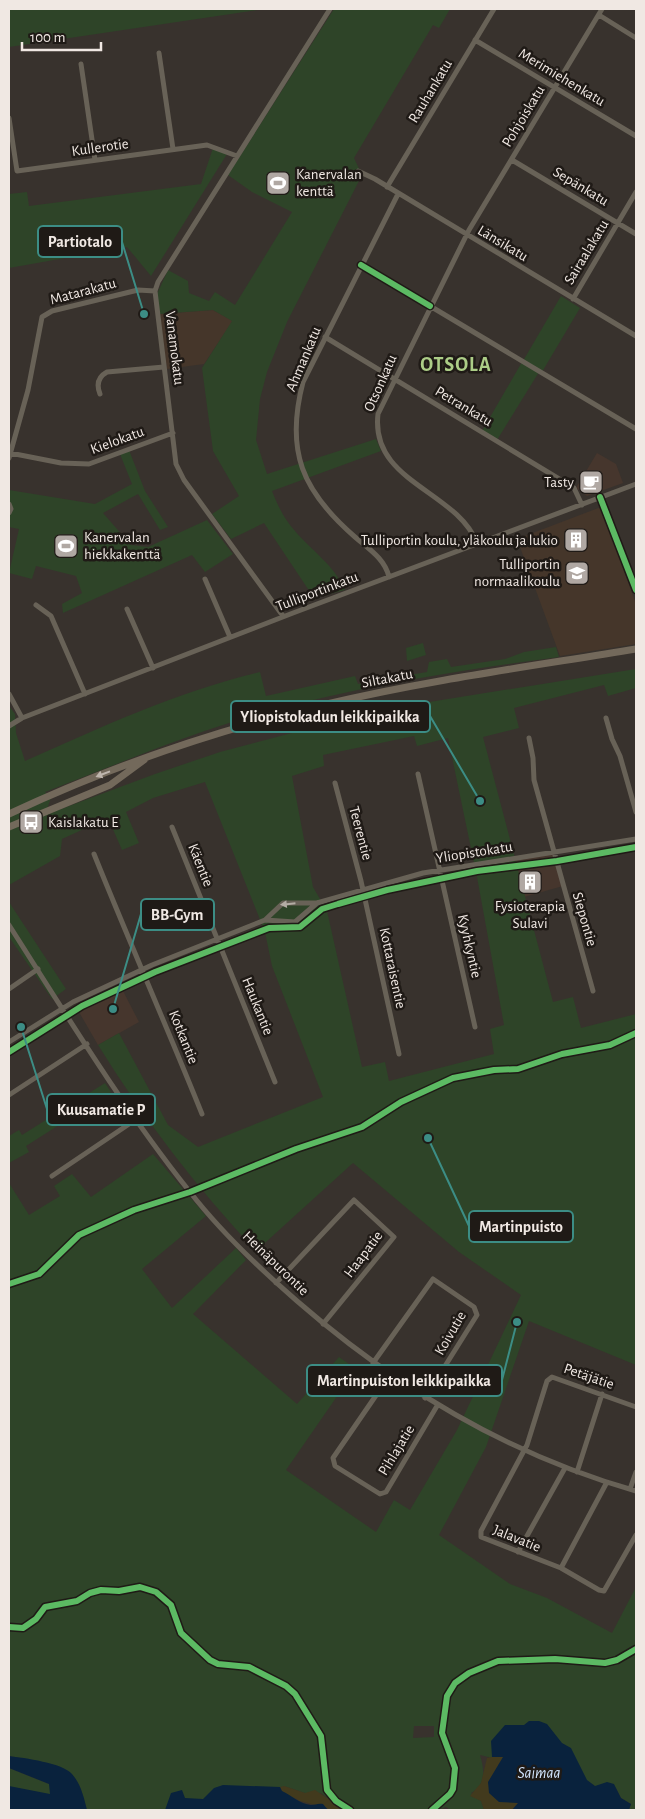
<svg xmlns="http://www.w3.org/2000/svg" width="645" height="1819" viewBox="0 0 645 1819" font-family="'Alegreya Sans',sans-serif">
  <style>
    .commercial { fill: #46362d }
    .built { fill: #45362a }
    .green { fill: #2e4428; fill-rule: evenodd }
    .sand { fill: #423a1d }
    .water { fill: #09223d }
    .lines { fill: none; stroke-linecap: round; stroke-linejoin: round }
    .minor { stroke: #686257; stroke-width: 5 }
    .major { stroke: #73695b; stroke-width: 7 }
    .cycleway-casing { stroke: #1f1a16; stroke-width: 9 }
    .cycleway { stroke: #5cba63; stroke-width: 6 }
    .oneway { fill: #beb5ad }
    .oneway2 { fill: #b3aca4 }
    .labels { text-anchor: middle; stroke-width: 5; stroke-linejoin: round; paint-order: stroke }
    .street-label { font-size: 15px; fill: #f0e8e3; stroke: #1f1a16 }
    .poi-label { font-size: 15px; fill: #f0e8e3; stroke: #1f1a16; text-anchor: start }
    .water-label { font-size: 16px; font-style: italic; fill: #d2e5fd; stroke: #1f1a16 }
    .district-label { font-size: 20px; font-weight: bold; letter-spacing: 1px; fill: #accd87; stroke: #1f1a16 }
    .leader { fill: none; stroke: #3c8d85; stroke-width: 2 }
    .callout-dot { fill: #3c8d85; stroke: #1f1a16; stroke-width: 2 }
    .callout { fill: #1f1a16; stroke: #3c8d85; stroke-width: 2 }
    .callout-label { font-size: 16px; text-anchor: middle; font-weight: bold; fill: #f0e8e3 }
  </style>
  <rect width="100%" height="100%" fill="#38322d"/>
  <path class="commercial" d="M597,453L616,464L623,483L587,496L576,488Z
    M554,853L563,886L524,897L513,858Z
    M122,989L139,1022L98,1045L79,1012Z"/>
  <path class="built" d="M213,310L233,321L204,364L167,369L159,314Z
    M601,507L636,604V644L560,656L517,539Z"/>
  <path class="green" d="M9,9H264L9,47Z
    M334,9H450L439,28L433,25L354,158L362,175L287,322L267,372L260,399L256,440L267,474L376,439L381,451L272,491C278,506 284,519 295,531C312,551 334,565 345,590L314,598L264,523L231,539L212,514L239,496L213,451L202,368L232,321L213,310L159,314L157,294L168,270L188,281L189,293L209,301L215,292L235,305L292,212L252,192L228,175Z
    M213,148L227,154L151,276L127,247L9,268V194L27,192L29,206L201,184Z
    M561,296L580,308L542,372L523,361Z
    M522,362L539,372L497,440L482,431Z
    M129,450L145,491L168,527L160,530L138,494L103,513L131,545L148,547L207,520L233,554L205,572L192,555L63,613L62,604L82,593L76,576L36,566L32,579L9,573L19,529L9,527V490L95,504L132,484L120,454Z
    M423,643L426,655L407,661L406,648Z
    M556,647L559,657C461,670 361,686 266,712C190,733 118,764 45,792L51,798L45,815L155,774L220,752L341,720L423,703L636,669V688L608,696L604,685L514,708L519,728L483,737L553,1002L573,997L581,1028L636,1014V1365L529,1321L486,1447L439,1535L510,1584L547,1598L612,1633L636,1587V1809L629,1810L631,1804L621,1798L616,1788L595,1786L587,1781L480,1755C484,1769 487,1784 471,1793L481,1801L484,1810H451L446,1807L439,1810H345L321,1793H305L284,1786L303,1810H87L80,1787L47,1763L9,1756V1183L29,1215L60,1196L54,1186L72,1174L91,1197L153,1154L206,1216L142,1269L172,1308L236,1248L246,1260L193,1314L297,1404L339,1357L356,1369L286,1470L376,1532L394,1500L410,1510L457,1430L521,1295L459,1252L353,1163L256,1251C196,1187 144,1119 98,1045L119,1033L168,1125L198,1147L323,1097L272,966L265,932L205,782L153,798L126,812L139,843L122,850L108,818L62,839L60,856L9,885V706L15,714L16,733L25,761C101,727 179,691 260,672L266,696L355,676L358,684L427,672L429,662L447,659L451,667L505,659L524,652ZM414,736L417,746L448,738L477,877L504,1025L490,1029L494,1054L389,1081L385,1062L362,1067L327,911L313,887L292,776L324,766L323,755ZM434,1726V1737L413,1738L414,1726Z
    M9,902L66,989L52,999L9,937Z
    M105,1083L111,1092L26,1146L29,1152L9,1163V1136L19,1130L22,1135Z
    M9,1768L49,1784L56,1793L9,1810Z"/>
  <path class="sand" d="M492,1757H503V1760L498,1765L516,1803H518L512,1810H484L481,1801L470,1796L481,1783L487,1758Z
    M284,1786L305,1793L315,1790L345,1810H328L327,1808L300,1801L281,1791L280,1787Z"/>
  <path class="water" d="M529,1721H539L547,1724L562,1743L571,1748L587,1780L595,1786L607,1782L614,1784L621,1798L631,1804L629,1810H512L518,1803L499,1802L489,1793L488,1782L503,1757H492L491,1741L505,1725H524Z
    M9,1756C24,1758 63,1763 72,1774C81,1784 84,1798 87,1810H9V1786L50,1794L49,1784L9,1768Z
    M223,1785L280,1787L282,1791C291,1795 300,1804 311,1805C315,1805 318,1803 323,1804L328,1810H165L171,1793L182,1790L185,1798L203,1799L214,1788Z"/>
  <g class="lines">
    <path class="minor" d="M599,15L636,38
      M475,40L636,136
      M159,53L173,149
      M81,64L95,160
      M9,118L17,171L207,145L237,156
      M512,160L636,234
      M358,171L375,179L636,336
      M387,187L494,9
      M573,299L636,192
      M430,306L636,429
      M325,337L574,488L582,505
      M100,394C96,384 98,377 107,372L164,367
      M10,453L61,463L89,464L173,433
      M9,458L28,390L42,317L52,311L138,290L155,291
      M600,497L636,590
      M9,504L11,509L9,513
      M477,543C456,490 370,482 378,414L469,230L602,9
      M389,577C385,559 369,549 355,537C302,491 285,451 303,382L398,194
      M205,579L230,637
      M36,605L51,616L85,694
      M127,609L153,668
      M283,616L184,480L176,464L155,291L158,282L330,9
      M9,694L22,718
      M606,718L612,739L620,756L636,812
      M9,726L22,718L293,613L636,484
      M529,738L533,758L534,780L593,991
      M418,774L475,1027
      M335,783L361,881L399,1054
      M172,827L275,1082
      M94,854C129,941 167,1027 202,1114
      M265,920L283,903H317L423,873L636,839
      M9,925C67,1016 123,1108 190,1192C221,1232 259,1268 297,1301C397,1388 508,1455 636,1491
      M9,989L38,969
      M9,1042L73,1002L152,965L265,920L295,922L317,903
      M9,1095L87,1044
      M52,1176L135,1120
      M276,1283L354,1200L394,1237L323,1324
      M373,1363L433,1279L474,1307L477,1315L425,1398
      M390,1375L333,1458L335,1466L380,1494L386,1492L437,1406
      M636,1407L552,1377L547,1381L527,1445L481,1531V1537L561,1568L599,1590L604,1591L636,1535
      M577,1472L602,1394
      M630,1489L636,1472
      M518,1552L565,1468
      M561,1568L607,1482"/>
    <path class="major" d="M9,814C111,766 217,730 327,704C428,680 533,666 636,649
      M9,827L110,785L144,760"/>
    <g class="cycleway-casing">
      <path id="cycleway" d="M361,265L430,306
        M600,497L636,590
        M9,1052L82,1006L155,972L269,928L300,927L322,909L338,904L387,890L477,871L557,861L636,847
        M9,1284L39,1274L79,1235L134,1210L190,1192L296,1149L362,1127L401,1102L453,1078L494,1070L518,1069L562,1054L610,1045L636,1033
        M9,1627L23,1628L36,1619L45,1607L77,1601L90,1593L101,1590L119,1591L140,1587L156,1592L171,1605L181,1633L210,1660L218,1664L249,1667L286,1686L295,1694L321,1736L327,1790L336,1801L350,1810
        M432,1810L450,1794L453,1789L455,1768L442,1733L447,1696L455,1683L469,1673L498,1661L555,1659L605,1663L617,1660L636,1649"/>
    </g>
    <use href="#cycleway" class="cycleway"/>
  </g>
  <defs><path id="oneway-solid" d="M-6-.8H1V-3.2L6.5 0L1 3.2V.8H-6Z" transform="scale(1.25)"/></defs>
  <use class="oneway" href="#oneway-solid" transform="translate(103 774) rotate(159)"/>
  <use class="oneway2" href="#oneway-solid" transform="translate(288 904) rotate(174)"/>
  <defs>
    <g id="stadium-square" transform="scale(1.25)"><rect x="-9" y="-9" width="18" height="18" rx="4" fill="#b0a8a3" stroke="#1f1a16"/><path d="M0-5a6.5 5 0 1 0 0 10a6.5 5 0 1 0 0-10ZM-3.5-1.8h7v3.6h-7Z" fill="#fff"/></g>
    <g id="cafe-square" transform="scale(1.25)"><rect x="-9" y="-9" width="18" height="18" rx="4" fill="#b0a8a3" stroke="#1f1a16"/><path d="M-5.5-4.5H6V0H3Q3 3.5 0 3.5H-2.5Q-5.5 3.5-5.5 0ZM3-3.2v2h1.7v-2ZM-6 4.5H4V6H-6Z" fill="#fff"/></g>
    <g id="building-square" transform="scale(1.25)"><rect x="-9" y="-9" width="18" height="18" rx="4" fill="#b0a8a3" stroke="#1f1a16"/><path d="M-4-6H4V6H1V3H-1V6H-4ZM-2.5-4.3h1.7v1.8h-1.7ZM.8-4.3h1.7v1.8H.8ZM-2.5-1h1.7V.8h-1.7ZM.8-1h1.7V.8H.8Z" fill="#fff"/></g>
    <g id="school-square" transform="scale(1.25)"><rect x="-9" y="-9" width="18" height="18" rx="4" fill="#b0a8a3" stroke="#1f1a16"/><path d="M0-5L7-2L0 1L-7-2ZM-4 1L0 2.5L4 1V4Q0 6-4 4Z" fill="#fff"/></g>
    <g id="bus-square" transform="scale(1.25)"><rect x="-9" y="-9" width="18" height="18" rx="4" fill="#b0a8a3" stroke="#1f1a16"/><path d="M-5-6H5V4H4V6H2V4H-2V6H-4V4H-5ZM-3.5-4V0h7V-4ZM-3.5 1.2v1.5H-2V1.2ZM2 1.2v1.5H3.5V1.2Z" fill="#fff"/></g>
  </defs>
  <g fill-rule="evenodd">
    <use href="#stadium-square" x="278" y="183"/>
    <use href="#cafe-square" x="591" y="482"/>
    <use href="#building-square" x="576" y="540"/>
    <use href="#stadium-square" x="66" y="546"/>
    <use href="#school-square" x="577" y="573"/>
    <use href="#bus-square" x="31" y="822"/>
    <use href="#building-square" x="530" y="882"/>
  </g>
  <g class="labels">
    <g class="street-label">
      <text transform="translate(562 77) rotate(31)" y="5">Merimiehenkatu</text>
      <text transform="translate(430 91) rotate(-59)" y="5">Rauhankatu</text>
      <text transform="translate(523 116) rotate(-59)" y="5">Pohjoiskatu</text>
      <text transform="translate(100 147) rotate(-8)" y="5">Kullerotie</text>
      <text transform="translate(581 186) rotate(31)" y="5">Sepänkatu</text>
      <text transform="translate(503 243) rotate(31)" y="5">Länsikatu</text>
      <text transform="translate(586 252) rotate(-59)" y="5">Sairaalakatu</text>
      <text transform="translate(83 291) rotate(-15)" y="5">Matarakatu</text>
      <text transform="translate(175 348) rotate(83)" y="5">Vanamokatu</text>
      <text transform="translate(303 359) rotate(-67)" y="5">Ahmankatu</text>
      <text transform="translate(380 383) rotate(-66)" y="5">Otsonkatu</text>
      <text transform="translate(464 406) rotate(31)" y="5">Petrankatu</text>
      <text transform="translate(117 440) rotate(-20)" y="5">Kielokatu</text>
      <text transform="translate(317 591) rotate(-21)" y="5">Tulliportinkatu</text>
      <text transform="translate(387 678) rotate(-11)" y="5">Siltakatu</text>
      <text transform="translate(361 833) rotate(75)" y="5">Teerentie</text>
      <text transform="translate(474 852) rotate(-9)" y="5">Yliopistokatu</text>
      <text transform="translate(201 865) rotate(68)" y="5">Käentie</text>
      <text transform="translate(585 919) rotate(74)" y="5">Siepontie</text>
      <text transform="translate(470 946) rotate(77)" y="5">Kyyhkyntie</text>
      <text transform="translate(393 968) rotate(78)" y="5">Kottaraisentie</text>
      <text transform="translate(258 1006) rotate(68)" y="5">Haukantie</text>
      <text transform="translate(184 1037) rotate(68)" y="5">Kotkantie</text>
      <text transform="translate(363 1254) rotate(-53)" y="5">Haapatie</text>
      <text transform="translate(276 1263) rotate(44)" y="5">Heinäpurontie</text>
      <text transform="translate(450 1333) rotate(-60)" y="5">Koivutie</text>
      <text transform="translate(589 1376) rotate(19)" y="5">Petäjätie</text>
      <text transform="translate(396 1450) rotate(-59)" y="5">Pihlajatie</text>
      <text transform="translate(517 1538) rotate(22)" y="5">Jalavatie</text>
    </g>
    <g class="poi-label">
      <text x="296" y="179">Kanervalan<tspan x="296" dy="17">kenttä</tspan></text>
      <text x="574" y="487" text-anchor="end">Tasty</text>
      <text x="84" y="542">Kanervalan<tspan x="84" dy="17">hiekkakenttä</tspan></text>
      <text x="558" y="545" text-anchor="end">Tulliportin koulu, yläkoulu ja lukio</text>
      <text x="560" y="569" text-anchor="end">Tulliportin<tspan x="560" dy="17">normaalikoulu</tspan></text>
      <text x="48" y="827">Kaislakatu E</text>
      <text x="530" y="911" text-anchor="middle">Fysioterapia<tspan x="530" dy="17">Sulavi</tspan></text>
    </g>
    <g class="water-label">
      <text x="539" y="1778">Saimaa</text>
    </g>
    <g class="district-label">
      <text x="456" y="371">OTSOLA</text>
    </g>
  </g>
  <path class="leader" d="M144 314L122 242M480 801L430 716M113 1009L141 914M21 1027L47 1109M428 1138L469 1226M517 1322L502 1380"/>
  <g class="callout-dot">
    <circle cx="144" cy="314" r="5"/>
    <circle cx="480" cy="801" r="5"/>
    <circle cx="113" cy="1009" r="5"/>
    <circle cx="21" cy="1027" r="5"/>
    <circle cx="428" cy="1138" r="5"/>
    <circle cx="517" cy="1322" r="5"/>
  </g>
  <g class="callout">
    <rect x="38" y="226" width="84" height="31" rx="5"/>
    <rect x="231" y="701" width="199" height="31" rx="5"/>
    <rect x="141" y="899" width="73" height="31" rx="5"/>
    <rect x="47" y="1094" width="108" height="31" rx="5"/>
    <rect x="469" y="1211" width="104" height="31" rx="5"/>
    <rect x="307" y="1365" width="195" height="31" rx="5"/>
  </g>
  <g class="callout-label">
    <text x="80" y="247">Partiotalo</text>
    <text x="330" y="722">Yliopistokadun leikkipaikka</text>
    <text x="177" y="920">BB-Gym</text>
    <text x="101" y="1115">Kuusamatie P</text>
    <text x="521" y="1232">Martinpuisto</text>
    <text x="404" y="1386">Martinpuiston leikkipaikka</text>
  </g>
  <rect width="645" height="1819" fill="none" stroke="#f0e8e3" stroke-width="20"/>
  <path d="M22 42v8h79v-8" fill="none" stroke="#f0e8e3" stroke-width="2.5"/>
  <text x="30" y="42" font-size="15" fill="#f0e8e3" stroke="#1f1a16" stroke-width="4" paint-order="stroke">100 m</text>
</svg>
